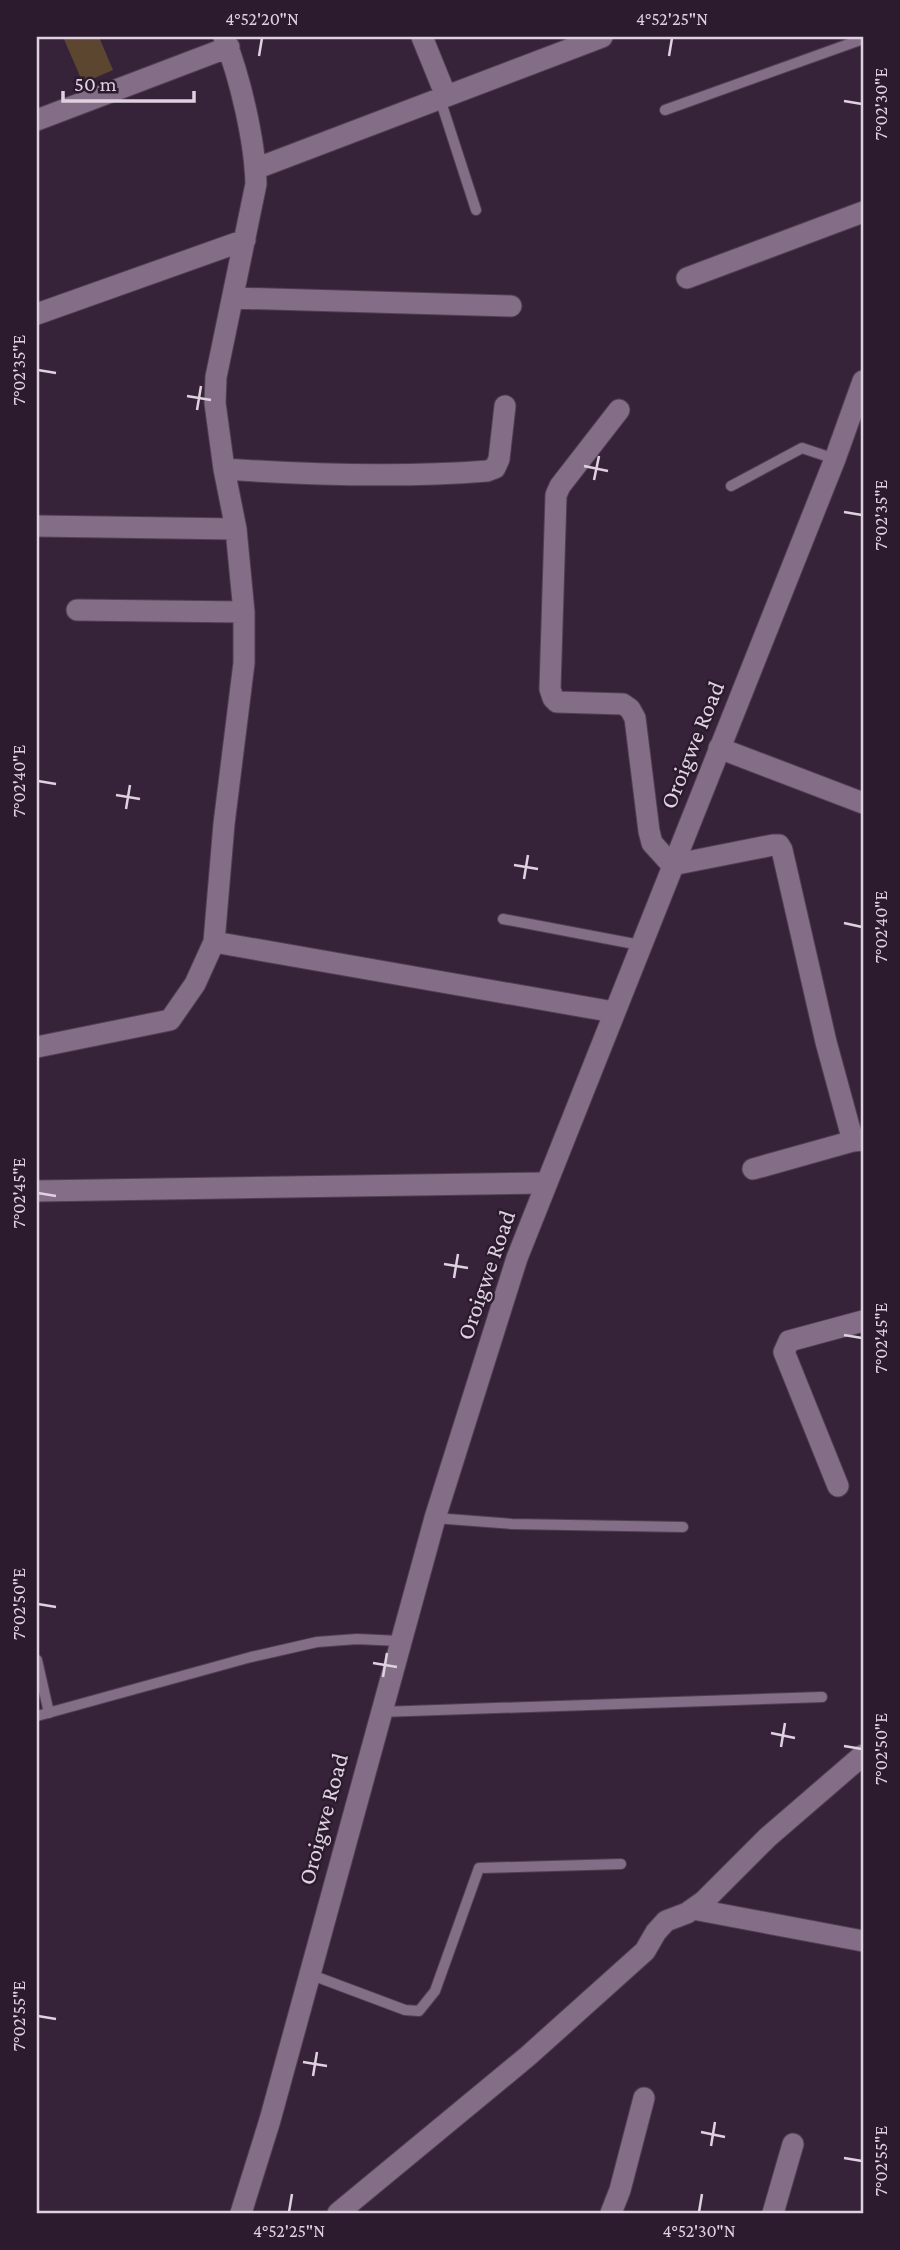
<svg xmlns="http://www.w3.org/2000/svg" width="900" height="2250" viewBox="0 0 900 2250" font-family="'Crimson Pro',serif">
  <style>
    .building { fill: #5d4630 }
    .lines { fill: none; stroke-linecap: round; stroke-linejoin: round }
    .service-casing { stroke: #503f52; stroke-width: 12 }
    .minor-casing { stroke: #503f52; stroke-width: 23 }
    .tertiary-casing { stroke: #503f52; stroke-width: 23 }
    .service { stroke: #846d87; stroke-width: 10 }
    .minor { stroke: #846d87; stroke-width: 21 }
    .tertiary { stroke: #846d87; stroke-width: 21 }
    .ticks { fill: none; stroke: #dfd2e0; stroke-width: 2.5 }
    .labels { text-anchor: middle; stroke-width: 5; stroke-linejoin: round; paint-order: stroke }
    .street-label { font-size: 24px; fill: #dfd2e0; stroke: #2c1a2f }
    .neatline { fill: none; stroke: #dfd2e0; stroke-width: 2.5 }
    .ticks-label { font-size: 18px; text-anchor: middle; fill: #dfd2e0 }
  </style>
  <rect width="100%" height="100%" fill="#372339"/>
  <path class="building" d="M63,37H99L113,70L83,83Z"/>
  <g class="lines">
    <g class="service-casing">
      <path id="service" d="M440,99L476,210
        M665,110L863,39
        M731,486L802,448L835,459
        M503,919L640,945
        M435,1518L512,1524L683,1527
        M37,1660L49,1713
        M380,1712L822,1697
        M37,1716L251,1657L317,1642L357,1639L400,1641
        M309,1974L405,2010L419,2011L435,1991L479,1868L621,1864"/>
    </g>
    <g class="minor-casing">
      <path id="minor" d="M422,37L446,96
        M37,120L229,47
        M255,169L602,37
        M687,278L863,212
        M233,298L511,306
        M37,314L245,240
        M619,410L560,486L556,495L550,689L553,698L557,702L623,704L630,709L635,718L649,831L652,843L672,865L773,845H779L782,850L826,1042L853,1141L863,1140
        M224,469C312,475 399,478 487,471L495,468L499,459L505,406
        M37,526L236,529
        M77,610L244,612
        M719,748L863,803
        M214,942L614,1012
        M37,1047L170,1020L195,984L214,942L224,824L244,663V612L236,529L224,469L215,403L216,377L256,184C255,141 240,77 224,37
        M753,1169L853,1141
        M37,1191L546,1183
        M838,1486L784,1352L789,1341L863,1321
        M693,1909L863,1941
        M338,2213L528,2056L645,1951L656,1932L666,1921L687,1913L704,1901L768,1837L863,1755
        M611,2213L620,2190L644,2098
        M773,2213L793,2144"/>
    </g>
    <g class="tertiary-casing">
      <path id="tertiary" d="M241,2213L270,2120L435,1518L517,1258L835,459L863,381"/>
    </g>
    <use href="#service" class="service"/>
    <use href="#minor" class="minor"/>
    <use href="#tertiary" class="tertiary"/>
  </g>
  <path class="ticks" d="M259,56L262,38M669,56L672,38M844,101L862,104M38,370L56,373M187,396L211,400M197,410L201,386M584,466L608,471M594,480L599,456M844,512L862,515M38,781L56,784M116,795L140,799M126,809L130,785M514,865L538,869M524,879L528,855M844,923L862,927M38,1193L56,1196M444,1264L468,1268M454,1278L458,1254M844,1335L862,1338M38,1604L56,1607M373,1663L397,1667M383,1677L387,1653M771,1733L795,1738M844,1746L862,1749M781,1747L785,1723M38,2016L56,2019M303,2062L327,2066M313,2076L317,2052M701,2132L725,2137M711,2146L715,2122M844,2158L862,2161M289,2212L292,2194M699,2212L702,2194"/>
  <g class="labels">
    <g class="street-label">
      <text transform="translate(692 745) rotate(-68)" y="8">Oroigwe Road</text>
      <text transform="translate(486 1275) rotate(-71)" y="8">Oroigwe Road</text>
      <text transform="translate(323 1819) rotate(-75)" y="8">Oroigwe Road</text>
    </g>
  </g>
  <rect width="900" height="2250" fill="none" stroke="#2c1a2f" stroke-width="77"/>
  <path d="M63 91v10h131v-10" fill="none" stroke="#dfd2e0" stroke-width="3.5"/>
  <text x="74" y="91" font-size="21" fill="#dfd2e0" stroke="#2c1a2f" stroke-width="5" paint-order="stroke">50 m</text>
  <rect x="38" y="38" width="824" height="2174" class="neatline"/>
  <g class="ticks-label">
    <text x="262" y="25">4°52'20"N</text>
    <text x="672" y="25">4°52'25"N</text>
    <text transform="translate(881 104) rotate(-90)" y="6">7°02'30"E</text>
    <text transform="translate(19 370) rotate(-90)" y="6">7°02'35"E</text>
    <text transform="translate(881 515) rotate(-90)" y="6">7°02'35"E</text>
    <text transform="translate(19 781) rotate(-90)" y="6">7°02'40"E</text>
    <text transform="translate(881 927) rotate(-90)" y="6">7°02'40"E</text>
    <text transform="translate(19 1193) rotate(-90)" y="6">7°02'45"E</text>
    <text transform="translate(881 1338) rotate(-90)" y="6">7°02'45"E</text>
    <text transform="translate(19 1604) rotate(-90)" y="6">7°02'50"E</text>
    <text transform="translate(881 1749) rotate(-90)" y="6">7°02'50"E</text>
    <text transform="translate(19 2016) rotate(-90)" y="6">7°02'55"E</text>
    <text transform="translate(881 2161) rotate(-90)" y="6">7°02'55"E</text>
    <text x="289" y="2237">4°52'25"N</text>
    <text x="699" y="2237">4°52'30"N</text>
  </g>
</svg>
